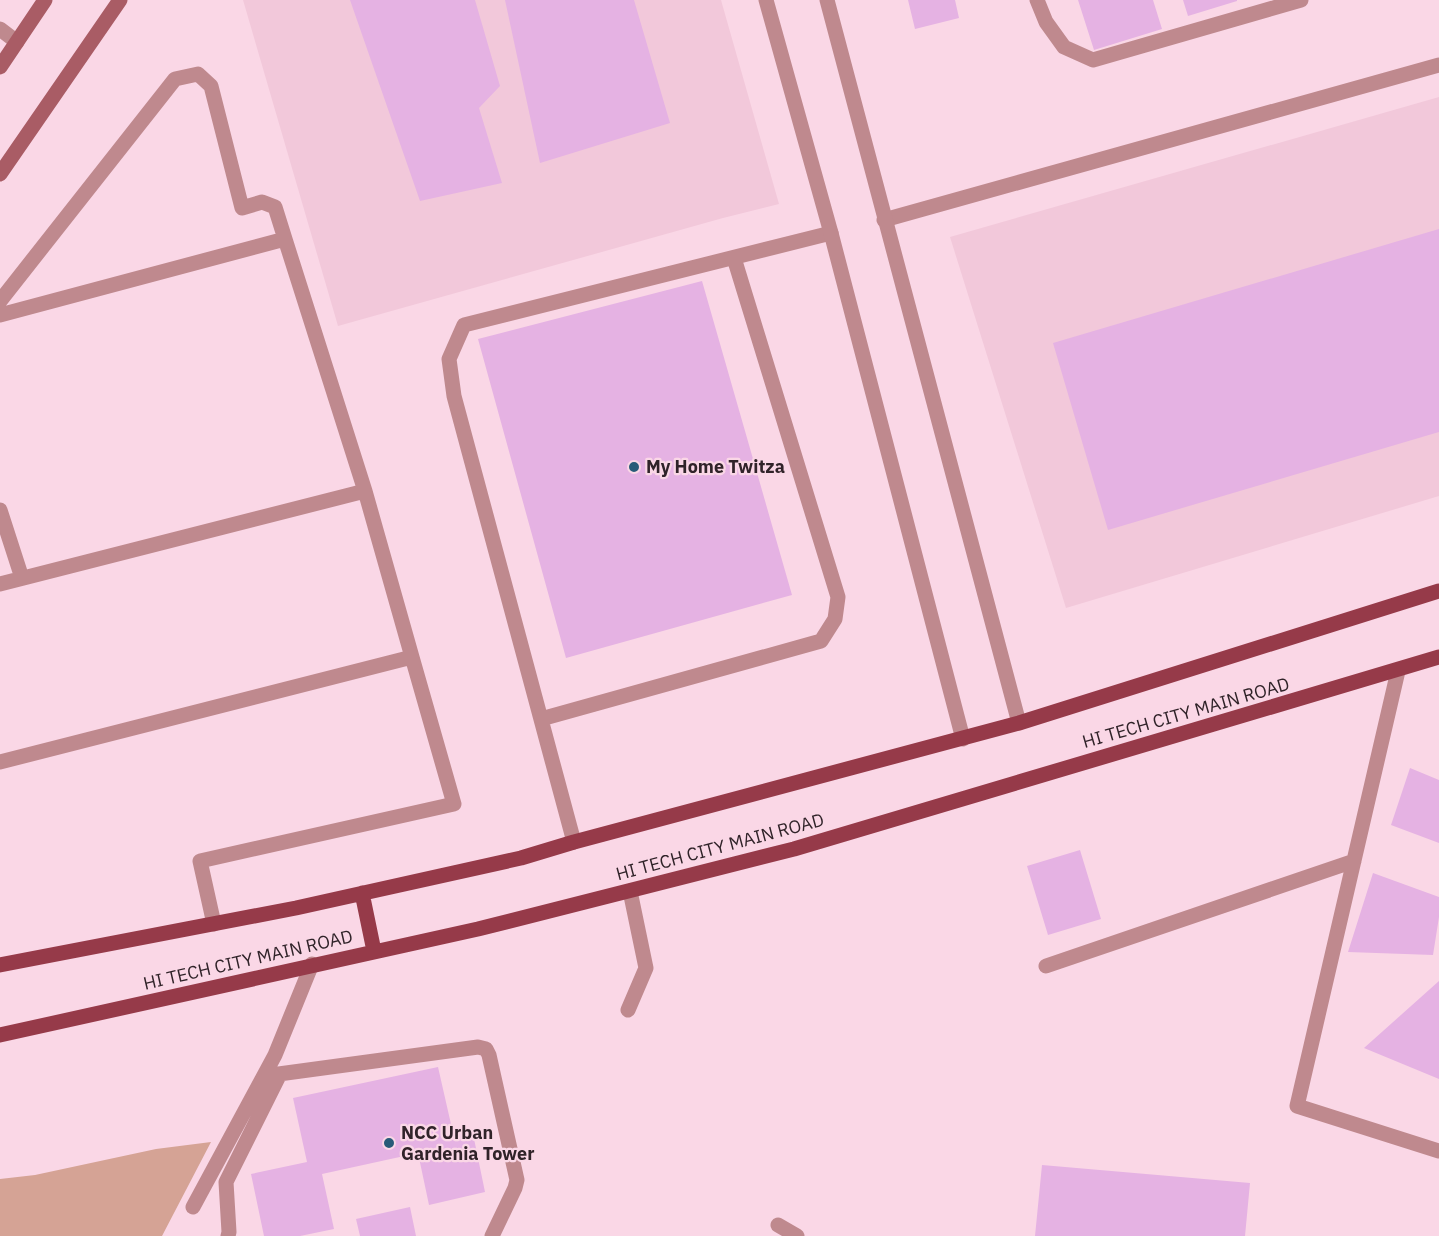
<svg xmlns="http://www.w3.org/2000/svg" width="1439" height="1236" viewBox="0 0 1439 1236" font-family="'IBM Plex Sans',sans-serif">
  <style>
    .built { fill: #f2c8da }
    .green { fill: #d5a395 }
    .building { fill: #e5b2e3 }
    .lines { fill: none; stroke-linecap: round; stroke-linejoin: round }
    .service { stroke: #bf898e; stroke-width: 15 }
    .minor { stroke: #bf898e; stroke-width: 15 }
    .tertiary { stroke: #bf898e; stroke-width: 15 }
    .secondary { stroke: #a95c65; stroke-width: 15 }
    .primary { stroke: #963a49; stroke-width: 15 }
    .poi-dot { fill: #285b78; stroke: #fad7e6; stroke-width: 2 }
    .labels { text-anchor: middle; stroke-width: 4.5; stroke-linejoin: round; paint-order: stroke }
    .poi-label { font-size: 18px; font-weight: bold; fill: #302329; stroke: #fad7e6; text-anchor: start }
    .street-label { font-size: 18px; fill: #302329; stroke: #fad7e6 }
  </style>
  <rect width="100%" height="100%" fill="#fad7e6"/>
  <path class="built" d="M243,0H721L779,204L723,218L338,326Z
    M1439,97V496L1066,608L950,237Z"/>
  <path class="green" d="M211,1142L162,1236H0V1179L35,1175L156,1149Z"/>
  <path class="building" d="M350,0H475L500,86L479,108L502,183L420,201Z
    M505,0H634L670,123L540,163Z
    M908,0H955L959,18L915,29Z
    M1078,0H1153L1162,29L1094,50Z
    M1183,0H1237V1L1188,16Z
    M1439,229V432L1108,530L1053,343Z
    M702,281L792,595L566,658L478,339Z
    M1410,768L1439,780V843L1391,825Z
    M1080,850L1101,919L1048,935L1027,866Z
    M1373,873L1439,897V917L1433,955L1348,952Z
    M1439,981V1079L1364,1048Z
    M438,1067L453,1133L472,1129L485,1192L429,1205L418,1153L322,1174L334,1229L300,1236H264L251,1174L307,1162L293,1098Z
    M1042,1165L1250,1183L1245,1236H1035Z
    M410,1207L416,1236H360L356,1219Z"/>
  <g class="lines">
    <path class="service" d="M0,29L17,42
      M884,220L1439,65
      M0,301L175,79L198,74L211,86L242,208L262,202L275,207L285,239
      M0,315L285,239L365,491L0,584
      M0,510L22,578
      M541,719L821,641L835,619L838,597L734,258
      M0,762L412,657L365,491
      M574,842L454,396L449,359L464,325L831,233
      M214,924L200,861L454,804L412,657"/>
    <path class="minor" d="M1037,0L1046,22L1064,47L1093,60L1301,0
      M1398,671L1297,1106L1439,1151
      M1046,966L1354,861
      M628,1010L646,968L630,891
      M264,1076L478,1047L486,1049L489,1055L517,1180L515,1188L492,1236
      M193,1207L275,1055L312,964
      M778,1225L797,1236
      M228,1236L229,1232L226,1182L280,1074"/>
    <path class="tertiary" d="M766,0L831,233L963,739
      M827,0L1019,723"/>
    <path class="secondary" d="M0,67L45,0
      M0,174L120,0"/>
    <path class="primary" d="M362,893L374,951
      M0,965L296,908L521,858L574,842L1019,723L1439,591
      M0,1035L478,929L794,849L1439,657"/>
  </g>
  <g class="poi-dot">
    <circle cx="634" cy="467" r="6"/>
    <circle cx="389" cy="1143" r="6"/>
  </g>
  <g class="labels">
    <g class="poi-label">
      <text x="646" y="473">My Home Twitza</text>
      <text x="401" y="1139">NCC Urban<tspan x="401" dy="21">Gardenia Tower</tspan></text>
    </g>
    <g class="street-label">
      <text transform="translate(1186 713) rotate(-16)" y="6">HI TECH CITY MAIN ROAD</text>
      <text transform="translate(720 847) rotate(-15)" y="6">HI TECH CITY MAIN ROAD</text>
      <text transform="translate(248 960) rotate(-13)" y="6">HI TECH CITY MAIN ROAD</text>
    </g>
  </g>
</svg>
